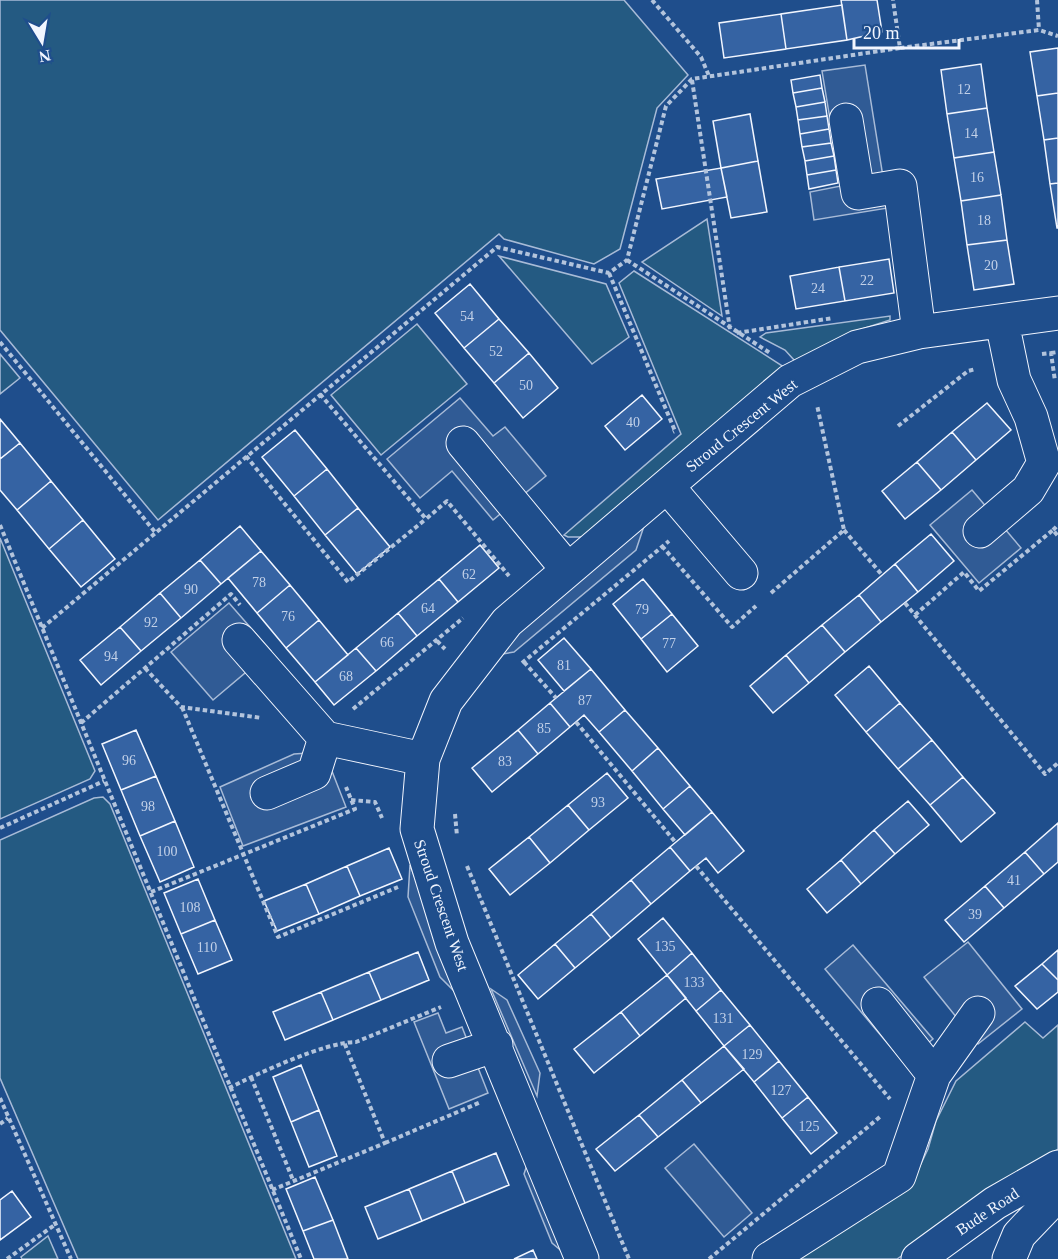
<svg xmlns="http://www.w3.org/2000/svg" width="1058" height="1259" viewBox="0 0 1058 1259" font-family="'Times New Roman',serif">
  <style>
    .green { fill: #245a82; stroke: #a8bbd7; stroke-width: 1.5 }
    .parking { fill: #305b95; stroke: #a8bbd7; stroke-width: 1.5 }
    .building { fill: #3563a3; stroke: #f2f6ff; stroke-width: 1.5 }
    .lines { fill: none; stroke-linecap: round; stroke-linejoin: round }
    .minor-casing { stroke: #f2f6ff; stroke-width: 35 }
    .path { stroke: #b3c4dc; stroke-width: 4; stroke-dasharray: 4.5 3; stroke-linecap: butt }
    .minor { stroke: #1f4e8c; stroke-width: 33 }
    .labels { text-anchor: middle; stroke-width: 4.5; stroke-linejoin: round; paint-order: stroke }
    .number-label { font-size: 14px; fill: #c3d1e8 }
    .street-label { font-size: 16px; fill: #f2f6ff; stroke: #1f4e8c }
  </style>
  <rect width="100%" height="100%" fill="#1f4e8c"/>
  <path class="green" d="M0,0H624L688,75L657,108L620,249L594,264L504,239L499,234L158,520L0,330Z
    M707,219L722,316L642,262Z
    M499,256L606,284L629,337L592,364Z
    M634,271L784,367L584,537H568L564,535L681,434L619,283Z
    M890,316V320L856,331L795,361L785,350L760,337L766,333Z
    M417,324L467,384L381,455L331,395Z
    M0,354L20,378L0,394Z
    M0,538L95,771L90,779L0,819Z
    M103,797L110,804L296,1259H78L0,1078V840L94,798Z
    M1025,1022L1043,1038L1058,1025V1149L897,1259H798L915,1176L928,1149L936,1121L956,1081Z
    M48,1236L58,1259H22L21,1257Z"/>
  <path class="parking" d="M865,65L888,208L814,220L810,192L841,186L822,71Z
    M460,398L493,436L505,427L546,476L493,520L452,471L420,498L387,459Z
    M972,490L1021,548L979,583L930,525Z
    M644,526L636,550L514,652L491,656Z
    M229,603L271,651L213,700L171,652Z
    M308,753L328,761L346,807L243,846L220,787L294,754Z
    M410,865L461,998L440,977L408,897Z
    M968,942L1022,1009L978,1044L924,977Z
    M853,945L933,1039L904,1063L825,969Z
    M491,989L507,1000L540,1073L537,1096Z
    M438,1013L446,1033L462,1027L488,1093L449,1109L414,1022Z
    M694,1144L752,1213L724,1237L665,1168Z
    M529,1159L570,1258L552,1243L524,1174Z"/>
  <path class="building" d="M841,0H877L882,32L847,40Z
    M842,5L847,40L786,49L781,14Z
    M781,14L786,49L724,58L719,23Z
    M1058,48V93L1037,96L1030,52Z
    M981,64L987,108L947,114L941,70Z
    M820,75L822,88L793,93L791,80Z
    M822,88L825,102L796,107L793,93Z
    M1058,93V138L1044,140L1037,96Z
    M825,102L827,116L798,120L796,107Z
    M987,108L994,152L954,158L947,114Z
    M750,114L758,161L721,168L713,121Z
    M827,116L829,129L800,134L798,120Z
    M829,129L831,143L802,147L800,134Z
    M1058,138V183L1050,184L1044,140Z
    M831,143L834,156L805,161L802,147Z
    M994,152L1001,195L961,201L954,158Z
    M834,156L836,170L807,175L805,161Z
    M758,161L767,212L731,218L721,168Z
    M721,168L727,197L662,209L656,179Z
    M836,170L838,183L809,189L807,175Z
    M1058,183V228H1057L1050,184Z
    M1001,195L1007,240L967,245L961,201Z
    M1007,240L1014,284L974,290L967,245Z
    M889,259L894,293L845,301L839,267Z
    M839,267L845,301L796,309L790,276Z
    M470,284L499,319L464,348L435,313Z
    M499,319L529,353L494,383L464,348Z
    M529,353L558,388L523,418L494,383Z
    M642,395L662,419L625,450L605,426Z
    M987,403L1011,430L976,460L952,432Z
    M0,419L20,443L0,459Z
    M295,430L327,469L294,496L262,457Z
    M952,432L976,460L941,490L917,462Z
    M20,443L51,481L17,510L0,490V459Z
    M917,462L941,490L905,519L882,491Z
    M327,469L358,508L325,535L294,496Z
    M51,481L83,520L49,549L17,510Z
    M358,508L390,547L357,574L325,535Z
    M83,520L115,559L81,587L49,549Z
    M240,526L261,551L221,584L200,560Z
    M931,534L954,561L918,592L895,564Z
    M480,545L499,568L458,602L439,579Z
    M261,551L290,585L257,613L228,578Z
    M200,560L221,584L181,618L160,593Z
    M895,564L918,592L881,622L859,595Z
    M439,579L458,602L417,636L398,613Z
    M643,579L672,614L641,639L613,604Z
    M290,585L319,620L286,648L257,613Z
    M160,593L181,618L141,651L120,627Z
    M859,595L881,622L845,652L822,625Z
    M398,613L417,636L376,671L356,648Z
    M672,614L698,646L667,672L641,639Z
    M319,620L348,655L315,682L286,648Z
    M822,625L845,652L809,683L786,655Z
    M120,627L141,651L101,685L80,660Z
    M564,638L591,669L564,691L538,660Z
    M356,648L376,671L334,705L315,682Z
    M786,655L809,683L773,713L750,686Z
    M869,666L900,703L866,732L835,695Z
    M591,669L625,710L599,732L584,715L570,727L550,703Z
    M550,703L570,727L538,754L518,730Z
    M900,703L932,740L898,769L866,732Z
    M625,710L658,748L632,771L599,732Z
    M136,730L156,776L121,790L102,744Z
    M518,730L538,754L492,792L472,768Z
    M932,740L963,777L930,805L898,769Z
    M658,748L690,786L663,809L632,771Z
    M607,773L628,798L589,830L568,805Z
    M156,776L175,821L140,836L121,790Z
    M963,777L995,813L961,842L930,805Z
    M690,786L712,812L685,835L663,809Z
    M908,801L929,825L895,854L874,830Z
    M568,805L589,830L550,863L529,837Z
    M712,812L744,851L718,873L706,858L690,871L670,847Z
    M175,821L194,867L160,882L140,836Z
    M1058,823V862L1044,874L1025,852Z
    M874,830L895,854L861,884L841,860Z
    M529,837L550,863L510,895L489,869Z
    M670,847L690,871L651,904L631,880Z
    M389,848L402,879L360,896L347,866Z
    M1025,852L1044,874L1004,908L985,886Z
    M841,860L861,884L827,913L807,889Z
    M347,866L360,896L319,914L306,884Z
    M198,879L215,920L181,934L164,893Z
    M631,880L651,904L611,938L591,914Z
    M306,884L319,914L277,931L264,901Z
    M985,886L1004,908L964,942L945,920Z
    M591,914L611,938L575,968L555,944Z
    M663,918L692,953L667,975L638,939Z
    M215,920L232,960L198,974L181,934Z
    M555,944L575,968L538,999L518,975Z
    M1058,950V980L1042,964Z
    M418,952L429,980L381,1000L369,972Z
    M692,953L721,990L696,1011L667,975Z
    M1042,964L1058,980V992L1037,1009L1015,986Z
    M369,972L381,1000L333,1020L321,992Z
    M667,975L686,998L640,1036L621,1012Z
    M721,990L750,1025L724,1046L696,1011Z
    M321,992L333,1020L285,1040L273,1012Z
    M621,1012L640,1036L594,1073L574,1049Z
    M750,1025L779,1061L754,1082L724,1046Z
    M724,1046L744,1069L701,1103L682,1080Z
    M779,1061L808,1097L782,1118L754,1082Z
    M301,1065L319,1110L291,1122L273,1077Z
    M682,1080L701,1103L658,1137L639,1115Z
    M808,1097L837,1133L811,1154L782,1118Z
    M319,1110L337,1156L309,1167L291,1122Z
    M639,1115L658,1137L615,1171L596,1149Z
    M496,1153L509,1185L465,1203L452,1171Z
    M452,1171L465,1203L422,1221L409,1189Z
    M315,1177L333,1220L303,1231L286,1189Z
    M409,1189L422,1221L378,1239L365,1207Z
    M12,1191L31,1217L0,1240V1200Z
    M333,1220L348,1259H314L303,1231Z
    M533,1250L537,1259H514Z"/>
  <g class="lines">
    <g class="minor-casing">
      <path id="minor" d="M846,120L858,193L900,186L919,332
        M463,443L568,570
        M667,486L741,573
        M980,531L1028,490L1044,463L1031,417L1014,380L1002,322
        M239,640L325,738L423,759
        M267,793L314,773L325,738
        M878,1004L934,1075
        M449,1061L496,1045
        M582,1259L452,943L417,829L423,759L446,701L507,622L790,381L857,347L919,332L1058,313
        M769,1259L899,1176L934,1075L978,1013
        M918,1259L995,1203L1058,1167
        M1009,1259L1019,1235L1058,1194"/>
    </g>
    <path class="path" d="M652,0L701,57L709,76
      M1037,0L1039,30
      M900,48L1039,30L1058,36
      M692,80L730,329
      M627,260L770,353
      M609,273L675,431L673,432
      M737,333L833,318
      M0,342L155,532
      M1051,353L1058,352
      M1042,354L1051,353L1055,381
      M320,394L426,519L447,501L509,576
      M898,426L968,371L976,369
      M246,456L348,582L426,519
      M0,525L301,1259
      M844,530L882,575
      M1053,530L1058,525
      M662,546L732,627L756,606
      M771,593L844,530L817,405
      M905,603L1045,774L1058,763
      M915,615L964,572L979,591L1053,530L1058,536
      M42,628L497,247L609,273L627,260L666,106L692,79L900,48L893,0
      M437,641L445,649
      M524,662L556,698
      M522,663L669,541
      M145,668L181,707L262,718
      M182,707L278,937L398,887
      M353,709L463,618
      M576,722L676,843
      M81,723L231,594L240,605
      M351,800L375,802L382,818
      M455,814L457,836
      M0,828L104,781
      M467,866L629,1259
      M696,866L890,1099
      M151,892L355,809L346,787
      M251,1077L293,1180
      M229,1088C259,1073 325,1042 356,1042L441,1007
      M0,1098L71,1259
      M0,1124L8,1118
      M385,1143L481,1102
      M272,1190L385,1143L344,1042
      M7,1259L56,1224
      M709,1259L881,1116"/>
    <use href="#minor" class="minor"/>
  </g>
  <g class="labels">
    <g class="number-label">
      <text x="964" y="94">12</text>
      <text x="971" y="138">14</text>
      <text x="977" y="182">16</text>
      <text x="984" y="225">18</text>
      <text x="991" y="270">20</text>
      <text x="867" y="285">22</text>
      <text x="818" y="293">24</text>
      <text x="467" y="321">54</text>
      <text x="496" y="356">52</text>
      <text x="526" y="390">50</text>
      <text x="633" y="427">40</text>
      <text x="469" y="579">62</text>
      <text x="259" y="587">78</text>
      <text x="191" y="594">90</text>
      <text x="428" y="613">64</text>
      <text x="642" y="614">79</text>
      <text x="288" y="621">76</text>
      <text x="151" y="627">92</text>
      <text x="387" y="647">66</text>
      <text x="669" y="648">77</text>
      <text x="111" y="661">94</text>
      <text x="564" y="670">81</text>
      <text x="346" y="681">68</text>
      <text x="585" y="705">87</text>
      <text x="544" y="733">85</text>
      <text x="129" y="765">96</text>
      <text x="505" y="766">83</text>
      <text x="598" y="807">93</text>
      <text x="148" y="811">98</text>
      <text x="167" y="856">100</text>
      <text x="1014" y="885">41</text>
      <text x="190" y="912">108</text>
      <text x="975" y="919">39</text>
      <text x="665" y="951">135</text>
      <text x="207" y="952">110</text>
      <text x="694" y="987">133</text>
      <text x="723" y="1023">131</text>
      <text x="752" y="1059">129</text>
      <text x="781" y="1095">127</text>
      <text x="809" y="1131">125</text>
    </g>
    <g class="street-label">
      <text transform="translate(741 425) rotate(-39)" y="6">Stroud Crescent West</text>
      <text transform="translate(442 905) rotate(71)" y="6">Stroud Crescent West</text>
      <text transform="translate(987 1211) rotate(-34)" y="6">Bude Road</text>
    </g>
  </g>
  <g transform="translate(42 42) rotate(169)" stroke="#1f4e8c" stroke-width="4.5" paint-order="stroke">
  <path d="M0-4.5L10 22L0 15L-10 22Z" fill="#f2f6ff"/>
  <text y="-9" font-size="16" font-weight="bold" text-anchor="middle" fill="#f2f6ff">N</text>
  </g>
  <path d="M854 39v9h105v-9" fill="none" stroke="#f2f6ff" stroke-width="3"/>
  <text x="863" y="39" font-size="18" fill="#f2f6ff" stroke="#1f4e8c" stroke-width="4.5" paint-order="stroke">20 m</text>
</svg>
